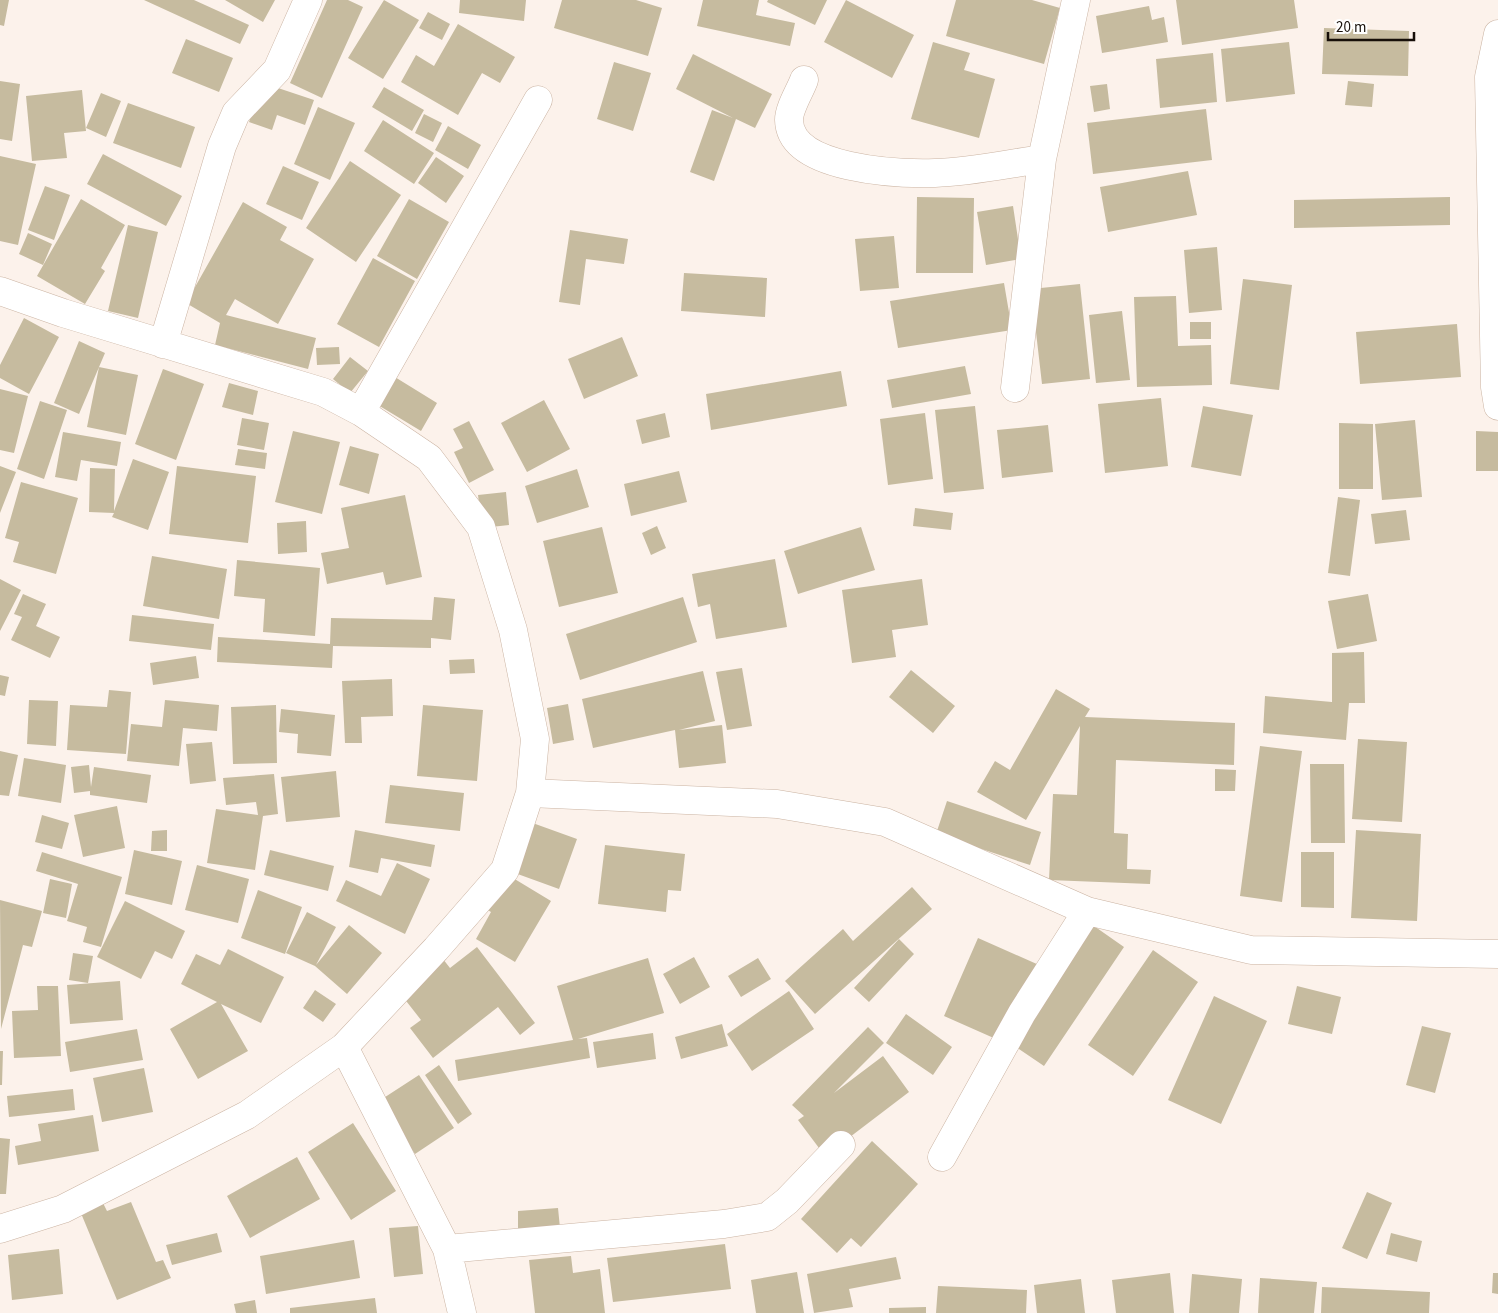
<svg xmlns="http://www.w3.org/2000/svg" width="1498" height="1313" viewBox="0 0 1498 1313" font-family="'Source Sans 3',sans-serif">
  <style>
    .building { fill: #c6bb9f }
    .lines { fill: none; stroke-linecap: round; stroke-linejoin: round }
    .minor-casing { stroke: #cbb4a3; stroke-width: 29 }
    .minor { stroke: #fff; stroke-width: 28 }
  </style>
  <rect width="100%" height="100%" fill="#fcf2eb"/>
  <path class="building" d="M0,0H9L4,26L0,25Z
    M144,0H194L249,25L240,44Z
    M225,0H275L263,22Z
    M327,0H348L363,7L322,98L290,83Z
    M384,0L419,20L383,79L348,58Z
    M460,0H526L524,21L459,13Z
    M562,0H636L662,8L648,56L554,28Z
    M703,0H759L756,15L795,23L790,46L697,26Z
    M768,0H827L815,25L767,2Z
    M846,0L914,35L892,78L824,42Z
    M956,0H1032L1060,8L1044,64L946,36Z
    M1176,0H1294L1298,28L1182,45Z
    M1149,6L1152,20L1164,17L1168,42L1102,53L1096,16Z
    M428,12L450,24L442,40L419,28Z
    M458,24L515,57L500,83L482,73L458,115L401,82L416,55L434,66Z
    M1324,28L1409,31L1408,76L1322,74Z
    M186,39L233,58L219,92L172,73Z
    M933,42L970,53L964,70L995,79L979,138L911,119Z
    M1289,42L1295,94L1226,102L1221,49Z
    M1213,53L1217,102L1160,108L1156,59Z
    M693,54L772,94L755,128L736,119L714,181L690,172L712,110L733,118L676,89Z
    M614,62L651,73L633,131L597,119Z
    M0,81L20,84L12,141L0,139Z
    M1348,81L1374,84L1372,107L1345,105Z
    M263,83L314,100L305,125L277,115L272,130L249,122Z
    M1107,84L1110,109L1094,112L1090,86Z
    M384,87L424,110L412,131L372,107Z
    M82,90L86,131L64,133L67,158L32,161L26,96Z
    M101,93L121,101L106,137L86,128Z
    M128,103L195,127L181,168L113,143Z
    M318,107L355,123L330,180L294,164Z
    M1206,109L1212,160L1093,174L1087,123Z
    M424,114L442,123L433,142L415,133Z
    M383,120L434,153L414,184L364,151Z
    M448,126L481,145L468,169L435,150Z
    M103,154L182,196L166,226L87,184Z
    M0,156L36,164L18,245L0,241Z
    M436,157L464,176L446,203L418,183Z
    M350,161L401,195L356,262L306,228Z
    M283,166L319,182L302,220L266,204Z
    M1188,171L1197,215L1108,232L1100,187Z
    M45,186L70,195L54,240L28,230Z
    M917,197L974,198L973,273H916Z
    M1450,197V225L1294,228V200Z
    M81,199L125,225L101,268L105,271L85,304L37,276Z
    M409,199L449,222L417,279L377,256Z
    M243,202L287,227L280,240L314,259L278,324L235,299L226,315L316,338L308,369L215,345L220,323L186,303Z
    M1013,206L1021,259L986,265L977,212Z
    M128,225L158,232L138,318L108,311Z
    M570,230L628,239L624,264L586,259L580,305L559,302Z
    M28,233L52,244L43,265L19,254Z
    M894,236L899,288L860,291L855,239Z
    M1217,247L1222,310L1189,313L1184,250Z
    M373,258L415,281L379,347L337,324Z
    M684,273L767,278L765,317L681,311Z
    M1243,279L1292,285L1279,390L1230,384Z
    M1004,283L1012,330L898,348L890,301Z
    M1080,284L1090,379L1042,384L1031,289Z
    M1176,296L1178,346L1211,345L1212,385L1137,387L1134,297Z
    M1122,311L1130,380L1096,383L1089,315Z
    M24,318L59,337L29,394L0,378V365Z
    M1190,322H1211V339H1190Z
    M1457,324L1461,377L1360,384L1356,332Z
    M622,337L638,376L584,399L568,359Z
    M79,341L105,353L79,414L54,403Z
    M339,347L340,364L317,365L316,348Z
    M350,357L368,371L350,393L333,379Z
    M965,366L971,394L892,408L887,380Z
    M99,367L138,375L126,435L87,427Z
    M163,369L204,384L176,460L135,444Z
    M841,371L847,406L711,430L706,394Z
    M390,374L437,403L421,431L373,402Z
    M229,383L258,391L253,415L222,407Z
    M0,389L28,396L14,453L0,450Z
    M1161,398L1168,466L1105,473L1098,404Z
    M544,400L570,449L527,472L501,423Z
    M40,401L67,410L44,479L17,469Z
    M975,406L984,489L944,493L935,410Z
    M1203,406L1253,415L1241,476L1191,467Z
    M665,413L670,437L642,444L636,420Z
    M925,413L933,479L888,485L880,419Z
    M242,418L269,423L264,450L237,445Z
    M1415,420L1422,497L1382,500L1375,424Z
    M469,421L494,470L469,483L454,452L463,448L453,429Z
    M1339,423L1373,424V489H1339Z
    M1048,425L1053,472L1002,478L997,430Z
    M293,431L340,442L322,514L275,502Z
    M1476,431L1498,432V471H1476Z
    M63,432L121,442L117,466L81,460L77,481L55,477Z
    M350,446L379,454L369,494L339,485Z
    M238,449L267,453L265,469L235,465Z
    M133,459L169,472L148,530L112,517L114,513L89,512L90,468L115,469L114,511Z
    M0,466L16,472L0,513Z
    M177,466L256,476L248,543L169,534Z
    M577,469L589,507L537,523L525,486Z
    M679,471L687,502L631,516L624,484Z
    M21,482L78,498L56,574L13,562L19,542L5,538Z
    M506,492L509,525L482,528L478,495Z
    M405,495L422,577L386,585L383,572L327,584L321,553L349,548L341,508Z
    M1338,497L1360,500L1350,576L1328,573Z
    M915,508L953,513L951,530L913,526Z
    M1406,510L1410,540L1375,544L1371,514Z
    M306,521L307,552L278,554L277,523Z
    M657,526L666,548L651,555L642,533Z
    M602,527L618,593L559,607L543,541Z
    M861,527L875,570L798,594L784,551Z
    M152,556L227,569L219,619L143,606Z
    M775,559L787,627L716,639L710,604L698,607L692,574Z
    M237,560L320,568L315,636L263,632L265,599L234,596Z
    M0,579L21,590L0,631Z
    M922,579L928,625L892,630L896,657L852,663L842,590Z
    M23,594L46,604L36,626L60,637L50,658L11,640L22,617L14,614Z
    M1368,594L1377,641L1337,649L1328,601Z
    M434,597L455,599L451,640L431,638V648L333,646L332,668L217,662L218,637L330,644L331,618L432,620Z
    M683,597L697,642L580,680L566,634Z
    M132,615L214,624L211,650L129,641Z
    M1364,652L1365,703H1349L1346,740L1263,733L1265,696L1332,702V653Z
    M196,656L199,678L153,685L150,663Z
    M474,659L475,673L450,674L449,660Z
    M742,668L752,726L727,730L716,672Z
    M911,670L955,706L933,733L889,697Z
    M703,671L715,721L679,730L722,725L726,763L679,768L675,730L593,748L582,699Z
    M0,675L9,677L5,696L0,695Z
    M392,679L393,716L361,717L362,743H345L342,681Z
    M1056,689L1090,709L1085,717L1235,723L1234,765L1116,760L1114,833L1128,834L1127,869L1151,870L1150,884L1049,880L1053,794L1077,795L1080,726L1026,820L977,792L995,761L1010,770Z
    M109,690L131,692L126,754L67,750L70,705L107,707Z
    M29,700L58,701L56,746L27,744Z
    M165,700L219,705L217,731L183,728L179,766L127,761L131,724L162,727Z
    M568,704L574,740L553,744L547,708Z
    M276,705L277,763L233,764L231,707Z
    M423,705L483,710L477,781L417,776Z
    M281,709L335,715L331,756L297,753L298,734L279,732Z
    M1358,739L1407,742L1402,822L1352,819Z
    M212,742L216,781L190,784L186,744Z
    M1260,746L1302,751L1282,902L1240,896Z
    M0,751L18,755L9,796L0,795Z
    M24,758L66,765L61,803L18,796Z
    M1310,764H1344L1345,843H1311Z
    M89,765L91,787L94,767L151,775L147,803L90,795V791L74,793L71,767Z
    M1215,769L1236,770L1235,791H1215Z
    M336,771L340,817L286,822L281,777Z
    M274,774L278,814L263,816L255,870L207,863L216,809L258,815L256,802L226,805L223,778Z
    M390,785L464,793L460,831L385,823Z
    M947,801L1041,832L1030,865L936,834Z
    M117,806L125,848L83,857L74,815Z
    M42,815L69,823L62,849L35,842Z
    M516,817L577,839L559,889L498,867Z
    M167,830V851H151L152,831Z
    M355,830L435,845L431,867L381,858L378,873L349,867Z
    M1356,830L1421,834L1417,921L1351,918Z
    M605,845L685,854L681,891L668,890L666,912L598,904Z
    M134,850L182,861L172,905L125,894Z
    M270,850L334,866L328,891L264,875Z
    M42,852L122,877L101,947L83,942L87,927L67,921L78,884L36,871Z
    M1301,852H1334V908L1301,907Z
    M397,863L430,879L405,934L336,901L346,880L381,896Z
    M197,865L249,879L238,923L185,910Z
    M503,872L551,901L515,962L476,939L491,912L483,907Z
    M50,879L72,884L66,918L43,913Z
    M912,887L932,909L815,1014L785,981L843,929L853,941Z
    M258,890L302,907L285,954L241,938Z
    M0,900L42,911L32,947L23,945L1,1029Z
    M125,901L185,931L172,959L155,951L141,979L97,957Z
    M307,912L336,927L316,965L349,925L382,953L347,994L315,966L286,953Z
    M1094,926L1124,947L1044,1066L1013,1045Z
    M978,938L1039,965L1005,1043L944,1016Z
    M899,939L914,954L869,1002L854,988Z
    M477,947L535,1023L520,1035L498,1007L433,1058L410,1028L421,1020L396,988L439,954L450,968Z
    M228,949L284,977L261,1023L221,1004L248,1051L198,1079L170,1029L217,1002L181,984L196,954L220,965Z
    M1153,950L1198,982L1133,1076L1088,1045Z
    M73,953L93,956L88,983L69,980Z
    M694,957L710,987L680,1004L663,974Z
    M648,958L664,1013L578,1039L587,1038L590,1058L458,1081L455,1060L573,1040L557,986Z
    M758,958L771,979L741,997L728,976Z
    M120,981L123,1020L70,1024L67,985Z
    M37,986H58L61,1056L14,1058L12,1011L38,1010Z
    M1297,986L1341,997L1332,1034L1288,1024Z
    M315,990L336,1004L323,1022L303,1008Z
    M789,991L814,1029L752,1071L727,1034Z
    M1214,996L1267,1021L1221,1124L1168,1100Z
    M906,1014L952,1047L933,1075L886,1043Z
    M722,1024L728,1046L681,1059L675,1037Z
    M1422,1026L1451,1033L1435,1093L1406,1085Z
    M868,1027L884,1043L834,1093L883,1056L909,1092L825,1156L798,1120L804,1116L792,1105Z
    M137,1029L143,1060L70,1072L65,1042Z
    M653,1033L656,1059L597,1068L593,1042Z
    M0,1051H3L2,1085H0Z
    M439,1065L472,1114L458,1124L425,1075Z
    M144,1068L153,1112L102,1122L93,1078Z
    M419,1075L454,1128L415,1154L379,1101Z
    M73,1089L75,1110L9,1117L7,1096Z
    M93,1115L99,1151L18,1165L15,1146L41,1141L38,1124Z
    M353,1123L396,1191L351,1220L308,1152Z
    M0,1138L10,1139L6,1194H0Z
    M872,1141L918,1184L861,1247L851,1238L837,1253L801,1219Z
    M297,1157L320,1199L250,1238L227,1196Z
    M1367,1192L1392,1203L1367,1259L1342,1248Z
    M100,1197L107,1211L131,1202L156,1262L163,1260L171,1278L117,1300L78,1206Z
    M558,1208L560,1228L518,1230V1211Z
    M418,1226L423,1274L394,1277L389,1228Z
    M217,1233L222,1252L172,1265L166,1245Z
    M1391,1233L1422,1241L1417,1262L1386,1254Z
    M354,1240L360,1278L266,1294L260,1256Z
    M725,1244L731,1289L613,1302L607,1258Z
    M59,1249L63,1294L12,1300L8,1255Z
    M571,1256L573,1273L600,1269L605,1313H535L529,1260Z
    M896,1257L901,1279L849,1289L853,1307L814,1313L807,1274Z
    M797,1272L804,1313H756L751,1280Z
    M1170,1273L1174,1313H1116L1112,1280Z
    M1493,1273H1498V1294L1492,1293Z
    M1192,1274L1242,1279L1239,1313H1189Z
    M1260,1278L1317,1282L1314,1313H1258Z
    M1081,1279L1085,1313H1037L1034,1285Z
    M938,1286L1027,1290L1026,1313H936Z
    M1322,1287L1430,1292L1429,1313H1321Z
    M375,1298L377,1313H290V1308Z
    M255,1300L257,1313H236L234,1304Z
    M926,1307V1313H889V1308Z"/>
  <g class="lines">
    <g class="minor-casing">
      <path id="minor" d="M1498,34L1489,77L1495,387L1498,406
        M804,80C800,91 789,108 789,120C790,170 899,174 935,173C970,172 1007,164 1042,159
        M0,291L63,313L323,392L361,412L429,458L481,527L513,630L535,739L530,793L505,870L436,949L344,1047L247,1115L63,1209L0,1229
        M163,344L222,146L236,113L277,70L308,0
        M1015,388L1042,159L1076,0
        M361,412L538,100
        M530,793L777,804L885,822L1087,911L1251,950L1498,954
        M344,1047L447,1249L462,1313
        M942,1157L1022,1013L1087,911
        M447,1249L724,1224L767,1217L787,1201L841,1145"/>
    </g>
    <use href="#minor" class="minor"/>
  </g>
  <path d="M1328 32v8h86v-8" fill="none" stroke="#170f09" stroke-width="2.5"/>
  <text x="1336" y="32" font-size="15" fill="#170f09" stroke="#ffffff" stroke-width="4" paint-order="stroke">20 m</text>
</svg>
